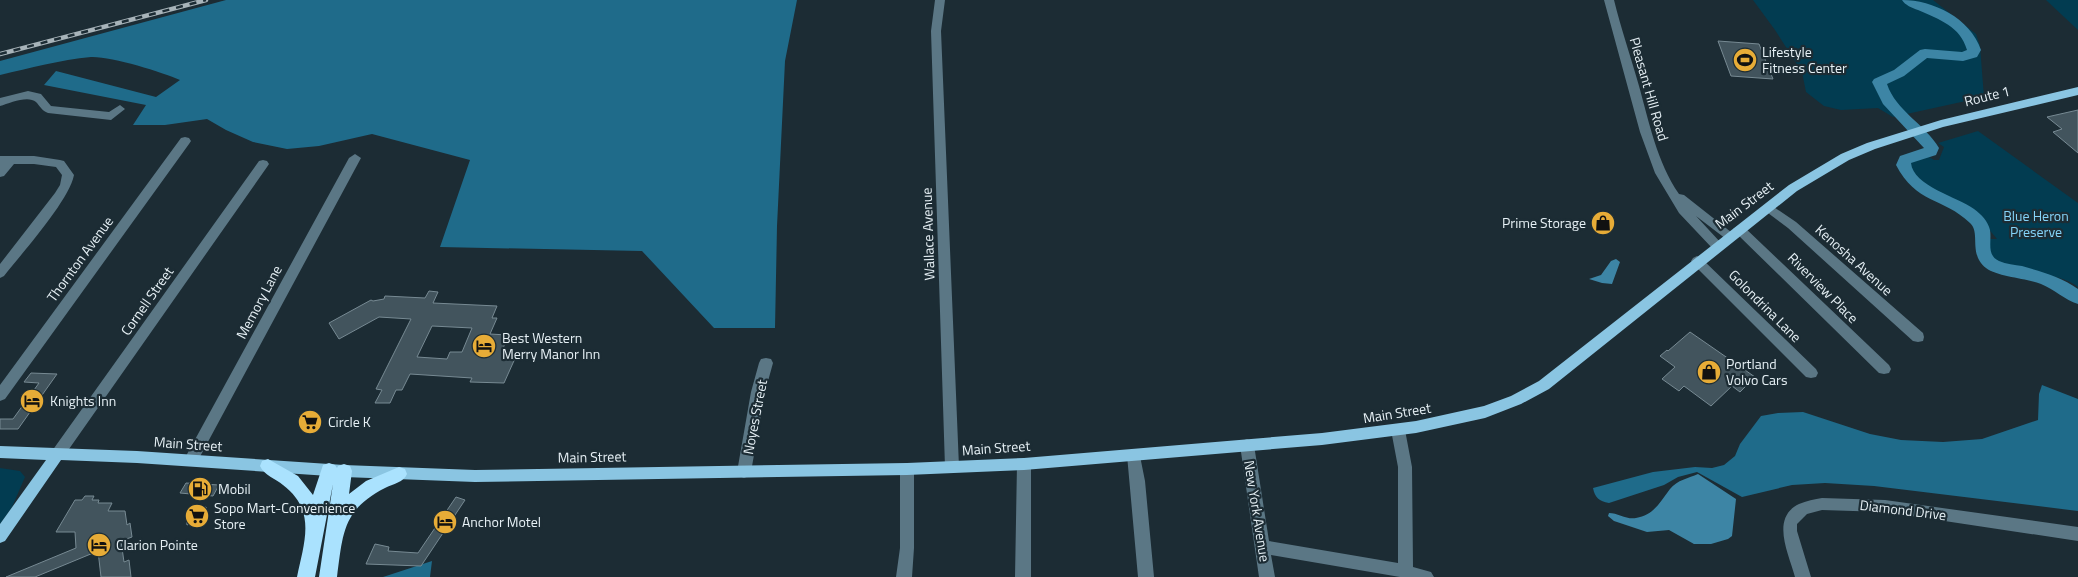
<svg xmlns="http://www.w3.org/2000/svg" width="2078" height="577" viewBox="0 0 2078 577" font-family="'Titillium Web',sans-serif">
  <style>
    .green { fill: #023c51 }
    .forest { fill: #1f6b8a }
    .water { fill: #3d85a5 }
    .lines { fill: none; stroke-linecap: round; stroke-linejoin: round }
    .river { fill: #3d85a5; fill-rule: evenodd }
    .building { fill: #42545d; stroke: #778a93; fill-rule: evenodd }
    .minor { fill: #5b7785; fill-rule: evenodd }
    .major { fill: #8ac5e2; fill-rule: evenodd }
    .highway { fill: #aae2fe; fill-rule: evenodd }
    .rail-casing { stroke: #a7b3b9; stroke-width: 4.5 }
    .rail { stroke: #1c2c34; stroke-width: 2.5; stroke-dasharray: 7; stroke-linecap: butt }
    .labels { text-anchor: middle; stroke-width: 4.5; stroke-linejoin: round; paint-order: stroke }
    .poi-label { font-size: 14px; fill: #e6f0f5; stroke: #1c2c34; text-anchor: start }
    .street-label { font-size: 14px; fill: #e6f0f5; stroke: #1c2c34 }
    .park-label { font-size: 14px; fill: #85d4f9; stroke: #1c2c34 }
  </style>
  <rect width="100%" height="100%" fill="#1c2c34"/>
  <path class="green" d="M1753,0H1933L1976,34L1980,46L1984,97L1893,117L1878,108L1841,110L1824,106L1806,92L1802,72L1775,30Z
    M2046,0H2078V30Z
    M1978,131L2078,203V287C2059,270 1999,274 1988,254C1985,250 1985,244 1985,239H1997L1971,208L1943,197L1928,188L1910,168L1909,164L1911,160H1917L1922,155H1926L1934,160H1939L1944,147L1938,143Z
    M0,468L20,471L25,477L12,507L0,524Z"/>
  <path class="forest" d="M226,0H797L785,61L777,226L775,328H714L642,251L440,247L470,160L372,134L319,146L287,149L253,142L226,130L207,119L165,125H133L146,105L44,85L56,71L156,97L180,80C162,72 110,56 91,57C60,60 30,68 0,75V61Z
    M2042,385L2078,399V511L1874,486L1825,483L1792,485L1742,497L1697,472L1678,477L1664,485L1609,503C1599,501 1595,498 1593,488L1653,472L1695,467L1712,468L1724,465L1735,456L1740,444L1761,416L1778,413L1803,412L1870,434L1901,440L1943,442L1982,439L2038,420L2039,394Z
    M432,561L430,577H383Z"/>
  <path class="water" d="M1616,259L1620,262L1612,284L1602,283L1589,279L1601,275L1611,261Z
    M1698,474L1736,499L1732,536L1728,539L1711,544H1694L1669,530L1647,532L1614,521L1608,516L1609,513C1618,513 1627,520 1636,518C1654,515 1660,502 1670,489C1677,480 1689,478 1698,474Z"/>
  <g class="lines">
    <path class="river" d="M1902,0C1933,0 1970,18 1981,50L1977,57L1963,61L1927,58L1904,76L1887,84C1896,111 1925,124 1939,148L1936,155L1911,163C1913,186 1958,197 1974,209C1981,214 1988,221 1990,230C1992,241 1986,255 1999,261C2006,264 2015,265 2022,266C2042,272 2061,277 2078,289V304C2065,300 2054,289 2041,284C2026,278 1998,277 1986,268C1968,254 1981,233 1970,223C1943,197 1916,204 1896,165L1900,156L1924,148L1883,104L1872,82L1874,79L1894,70L1920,50L1925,49L1962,52L1967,50C1960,26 1940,20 1918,10C1912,8 1905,5 1902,0Z"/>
  </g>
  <path class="building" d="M1718,41L1759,44L1773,79L1731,76Z
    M2078,110V153L2053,132L2062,129L2047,117Z
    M1601,217L1612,221L1609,230L1598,226Z
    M429,291L438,292L433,303L497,306L492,318H497L490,334L507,335L502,353L517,354L504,383L470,382L472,378L410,374L402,390H396L390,403H375L382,390L376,389L411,319L379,317L339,339L329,323L371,300L373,301L384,299L385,296L425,298ZM432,326L472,328L462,352H450L447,359L417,357Z
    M1690,332L1755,377L1740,392L1732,386L1711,406L1684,386L1679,391L1662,379L1675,367L1660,356L1667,350L1668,351Z
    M31,373L57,374L18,429H0V419H13L39,383L24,382Z
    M186,483L219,485L213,496L180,493Z
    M85,496H94L92,500H99L98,503H112L108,511H125L127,525L130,523L132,537L121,541L124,562L129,560L131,577H101L98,551L35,577H6L76,548L75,532H56L75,500H82Z
    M456,497L465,500L421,566L366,564L375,544L389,547L388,551L418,553Z
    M206,507L208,516L187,525L186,515Z"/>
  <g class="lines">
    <path class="minor" d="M935,0H945L941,31L959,467L957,471L952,473L947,471L945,467L931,31Z
      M1604,0H1614C1621,29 1631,57 1639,86C1649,122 1657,162 1679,194L1684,195L1736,236L1734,239H1726L1696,216L1721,243L1723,246L1721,249H1713L1679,213L1655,173L1640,132Z
      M28,91L41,94L51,106L109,112L120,105L125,109L111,120L48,113C42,111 40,106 36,102C28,95 10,103 0,106V98Z
      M185,137L189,138L191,141L189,144L5,399L0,401V385L181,138Z
      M355,154L361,158L196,464L191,466L186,464L184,460L186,456L349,158Z
      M0,156H34L60,160L64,161L74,175C69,201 22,253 4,276L0,278V264L55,193L60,185L62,175L56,167L34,164H14L4,176L0,177Z
      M263,160L267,161L269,164L267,167L62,459L57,461L52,459L50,455L52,451L259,161Z
      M1768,203L1796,222L1923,333L1924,337L1923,341L1918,342L1913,341L1788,228L1764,210L1762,207Z
      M1739,225L1743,226L1889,365L1891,369L1889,373L1884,374L1879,373L1735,232L1733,229Z
      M1697,256L1701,258L1816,369L1818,373L1816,377L1811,378L1806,377L1693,264L1691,261L1693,258Z
      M766,358L771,359L773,363L765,392L751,472L749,476L744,478L739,476L737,472L751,392L759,363L761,359Z
      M1398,424L1403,426L1405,430L1412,467L1413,567L1431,572L1434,577H1400L1271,555L1275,577H1259L1240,445L1242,441L1247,439L1252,441L1254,445L1269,541L1398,563V467L1391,430L1393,426Z
      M1134,449L1139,451L1145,481L1154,577H1138L1127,455L1129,451Z
      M1024,458L1029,460L1031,464V577H1015L1017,464L1019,460Z
      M907,463L912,465L914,469V548L912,577H896L900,548V469L902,465Z
      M1822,498L1885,500L2078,527V541L1885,512L1822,510L1807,514L1797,524V531L1811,577H1795C1789,554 1770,518 1799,504C1806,501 1815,499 1822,498Z"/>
    <path class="major" d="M2078,87V95L1943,127L1875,149L1849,160L1797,191L1549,389L1521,404L1485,418L1416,433L1322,445L1024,470L907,475L475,482L344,477L137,463L61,460L5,541L0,543V524L46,460L0,458V446L137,451L344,465L475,470L907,463L1024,458L1322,433L1416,421L1484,406L1511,396L1539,381L1789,185L1841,154L1867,143L1941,120Z"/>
    <path class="highway" d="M268,459L298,476L313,495L323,465L329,463L335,465L337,468L338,466L344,464L350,466L352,471L349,494L366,481L399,467L405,469L407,474C404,482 393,484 385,488C342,510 343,534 337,577H319L333,484L315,577H297C304,542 317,511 283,485C276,479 264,475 260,466L262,461Z"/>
    <g class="rail-casing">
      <path id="rail" d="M0,54L206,0"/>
    </g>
    <use href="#rail" class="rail"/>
  </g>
  <defs>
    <g id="stadium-disc" transform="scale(1.25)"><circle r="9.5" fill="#e7ac37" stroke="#1c2c34"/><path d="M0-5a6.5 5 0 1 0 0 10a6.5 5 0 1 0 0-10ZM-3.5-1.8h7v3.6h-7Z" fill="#111"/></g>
    <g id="shop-disc" transform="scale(1.25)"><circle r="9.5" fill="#e7ac37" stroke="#1c2c34"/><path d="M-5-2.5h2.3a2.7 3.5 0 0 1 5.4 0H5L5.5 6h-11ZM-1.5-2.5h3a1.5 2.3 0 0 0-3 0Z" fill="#111"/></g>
    <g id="hotel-disc" transform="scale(1.25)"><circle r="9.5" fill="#e7ac37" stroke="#1c2c34"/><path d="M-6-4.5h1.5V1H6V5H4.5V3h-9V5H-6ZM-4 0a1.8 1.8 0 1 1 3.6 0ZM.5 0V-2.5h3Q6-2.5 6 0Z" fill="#111"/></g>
    <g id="supermarket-disc" transform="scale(1.25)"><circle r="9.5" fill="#e7ac37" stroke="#1c2c34"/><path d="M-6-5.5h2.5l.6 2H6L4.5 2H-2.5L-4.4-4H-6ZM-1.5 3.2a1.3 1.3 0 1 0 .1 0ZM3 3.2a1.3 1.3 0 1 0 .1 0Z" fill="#111"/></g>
    <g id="fuel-disc" transform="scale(1.25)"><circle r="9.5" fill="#e7ac37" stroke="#1c2c34"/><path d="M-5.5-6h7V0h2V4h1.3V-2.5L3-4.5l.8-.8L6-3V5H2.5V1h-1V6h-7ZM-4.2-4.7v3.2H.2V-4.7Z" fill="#111"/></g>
  </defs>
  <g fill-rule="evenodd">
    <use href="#stadium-disc" x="1745" y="60"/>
    <use href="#shop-disc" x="1603" y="223"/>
    <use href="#hotel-disc" x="484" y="346"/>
    <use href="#shop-disc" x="1709" y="372"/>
    <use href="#hotel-disc" x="32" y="401"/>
    <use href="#supermarket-disc" x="310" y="422"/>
    <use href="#fuel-disc" x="200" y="489"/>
    <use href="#supermarket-disc" x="197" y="516"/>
    <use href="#hotel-disc" x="445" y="522"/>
    <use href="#hotel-disc" x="99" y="545"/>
  </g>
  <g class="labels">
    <g class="poi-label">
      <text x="1762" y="57">Lifestyle<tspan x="1762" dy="16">Fitness Center</tspan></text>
      <text x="1586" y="228" text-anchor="end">Prime Storage</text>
      <text x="502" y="343">Best Western<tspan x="502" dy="16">Merry Manor Inn</tspan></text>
      <text x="1726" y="369">Portland<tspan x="1726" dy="16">Volvo Cars</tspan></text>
      <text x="50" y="406">Knights Inn</text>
      <text x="328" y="427">Circle K</text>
      <text x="218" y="494">Mobil</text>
      <text x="214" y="513">Sopo Mart-Convenience<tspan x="214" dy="16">Store</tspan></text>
      <text x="462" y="527">Anchor Motel</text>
      <text x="116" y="550">Clarion Pointe</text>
    </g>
    <g class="street-label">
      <text transform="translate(1649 89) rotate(74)" y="5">Pleasant Hill Road</text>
      <text transform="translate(1987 96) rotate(-14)" y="5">Route 1</text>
      <text transform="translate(1744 205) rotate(-37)" y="5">Main Street</text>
      <text transform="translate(928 234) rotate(-92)" y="5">Wallace Avenue</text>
      <text transform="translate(80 259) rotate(-54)" y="5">Thornton Avenue</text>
      <text transform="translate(1854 260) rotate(42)" y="5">Kenosha Avenue</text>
      <text transform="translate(1823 288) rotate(45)" y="5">Riverview Place</text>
      <text transform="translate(147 301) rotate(-55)" y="5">Cornell Street</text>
      <text transform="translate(259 302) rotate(-62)" y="5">Memory Lane</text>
      <text transform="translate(1765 306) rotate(45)" y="5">Golondrina Lane</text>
      <text transform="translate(1397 413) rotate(-9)" y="5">Main Street</text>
      <text transform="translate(755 417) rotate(-79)" y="5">Noyes Street</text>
      <text transform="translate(188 444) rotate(4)" y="5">Main Street</text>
      <text transform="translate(996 448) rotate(-4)" y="5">Main Street</text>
      <text transform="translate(592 457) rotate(-1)" y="5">Main Street</text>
      <text transform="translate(1903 510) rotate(7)" y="5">Diamond Drive</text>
      <text transform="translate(1257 511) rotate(81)" y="5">New York Avenue</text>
    </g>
    <g class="park-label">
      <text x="2036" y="221">Blue Heron<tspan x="2036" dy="16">Preserve</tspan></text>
    </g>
  </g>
</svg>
